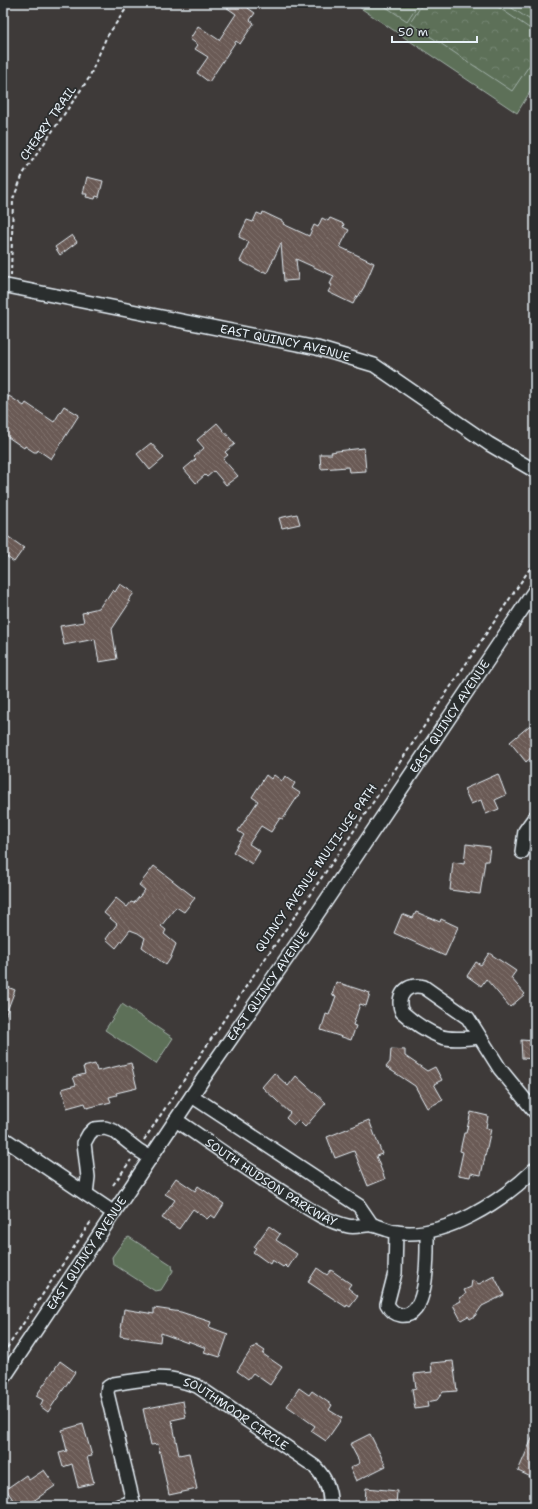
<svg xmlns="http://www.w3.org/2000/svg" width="538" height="1509" viewBox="0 0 538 1509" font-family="'Shantell Sans',sans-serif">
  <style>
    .green { fill: #5d7059; stroke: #a2b0a8 }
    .park { fill: url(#park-crowns); stroke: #a2b0a8 }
    .building { fill: url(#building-back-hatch); stroke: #e8f1f8 }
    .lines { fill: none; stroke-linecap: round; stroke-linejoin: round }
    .minor-casing { stroke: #e8f1f8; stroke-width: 16 }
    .path { stroke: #e8f1f8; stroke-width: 2; stroke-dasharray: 4 3; stroke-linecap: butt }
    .minor { stroke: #2a2d2e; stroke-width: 13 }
    .labels { text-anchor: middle; stroke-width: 3.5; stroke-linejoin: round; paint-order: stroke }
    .street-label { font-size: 12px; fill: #e8f1f8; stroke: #2a2d2e }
  </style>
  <defs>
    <pattern id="park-crowns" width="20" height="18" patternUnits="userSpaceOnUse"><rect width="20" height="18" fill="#5d7059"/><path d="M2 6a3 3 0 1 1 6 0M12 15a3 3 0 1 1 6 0" fill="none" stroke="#748572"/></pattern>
    <pattern id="building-back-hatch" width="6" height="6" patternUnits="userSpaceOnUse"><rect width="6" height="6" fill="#6b5a54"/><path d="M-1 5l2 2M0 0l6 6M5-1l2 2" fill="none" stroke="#80726d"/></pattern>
  </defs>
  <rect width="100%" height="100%" fill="#3e3a39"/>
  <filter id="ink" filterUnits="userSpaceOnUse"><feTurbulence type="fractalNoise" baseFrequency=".025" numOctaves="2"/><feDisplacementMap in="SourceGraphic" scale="8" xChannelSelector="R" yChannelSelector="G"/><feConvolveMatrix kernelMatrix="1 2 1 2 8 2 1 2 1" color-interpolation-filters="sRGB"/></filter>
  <g filter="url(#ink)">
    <path class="green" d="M353,3H535V84L517,113Z
      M122,1004L173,1038L156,1064L105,1030Z
      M129,1237L172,1265L173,1271L161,1290L155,1291L113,1264L112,1257L125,1239Z"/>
    <path class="park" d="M380,3H419L407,21Z
      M423,3H492L535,32V57L512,91L410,23Z
      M504,3H535V23Z"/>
    <path class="building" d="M220,3H251L248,8L255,13L250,20L254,23L240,44L236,41L209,82L197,73L208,57L195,49L198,45L190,39L198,26L219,40L236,14Z
      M87,177L103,181L99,197L96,196L95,199L86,197L87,194H83Z
      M263,212L284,222L283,224L309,236L314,225L318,227L322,218L328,221L330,218L344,224L343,227L349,230L340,247L374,263L364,287L358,297L357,296L353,304L328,292L332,285L330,284L334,276L296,259L298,280L284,281L281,243L267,273L263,271L262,272L240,261L249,242L239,237L247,220L253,222L257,213L262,215Z
      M72,235L77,242L60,255L55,247Z
      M9,396L24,406L26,403L54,422L64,406L79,415L51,459L38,450L37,452H34L25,446L24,448L5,435L6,433L3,431V405Z
      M217,423L235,444L225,452L228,455L223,459L238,476L226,485L214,471L207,477L205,475L196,483L184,469L196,459L194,457L204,448L197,440Z
      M151,443L164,458L150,470L137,454Z
      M364,448L366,471L349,472L348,467L321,469L320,454H332L331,452L337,451Z
      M297,514L300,524L282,528L279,518Z
      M3,533L24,548L14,562L3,554Z
      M120,584L134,593L128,601L130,602L112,629L117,659L99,662L95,639L64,645L60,626L84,622L82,613L87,612L86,611L99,608L106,598L107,599L113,590L115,592Z
      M535,721V754L526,762L510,742Z
      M498,774L506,795L495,800L499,809L486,814L481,800L471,804L464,789Z
      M266,775L271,779L274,775L282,781L285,776L295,783L292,788L300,793L283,819L280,818L271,832L261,826L249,844L260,851L252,864L233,852L244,835L238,831L258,801L252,797Z
      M466,844L490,847L488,861H485L480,894L450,890L453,862L464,864Z
      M154,866L195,898L184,912L176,907L161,926L166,930L164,934L176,944L170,959L166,965L142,947L145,938L138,933L130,930L116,948L106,939L117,924L104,913L116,898L127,907L131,902L134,903L145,890L139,885Z
      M416,912L440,922L441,919L458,927L445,956L394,933L402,914L413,918Z
      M489,953L516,971L511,978L525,994L510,1007L486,979L481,986L467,976L476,962L481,965Z
      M336,982L370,993L366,1006L360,1004L353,1025L356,1026L351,1040L321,1030L326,1014L329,1015L336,996L332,995Z
      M3,985L15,990L4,1019L3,1018Z
      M521,1040L535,1041V1059L522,1058Z
      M391,1049L405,1050V1056L427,1071L435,1067L442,1080L434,1084L443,1100L427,1108L415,1086L386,1067L390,1062Z
      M131,1063L137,1088L116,1093L117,1095L109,1097L111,1102L87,1108L85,1103L67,1108L62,1089L76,1085L73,1077L85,1074L83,1067L95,1064L97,1071Z
      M274,1073L288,1086L296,1076L326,1103L305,1127L298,1120L294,1125L286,1118L290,1113L262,1087Z
      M471,1112L488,1116L486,1128L491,1129L481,1175L471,1173L470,1177L458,1175L463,1152L460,1151L464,1133H466Z
      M369,1120L382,1154L376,1156L385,1179L368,1186L354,1151L335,1158L327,1137Z
      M176,1178L195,1191L198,1186L224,1204L215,1218L211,1215L207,1219L193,1209L179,1229L162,1218L175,1200L165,1194Z
      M269,1226L280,1234L276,1240L297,1254L288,1268L285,1265L283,1267L272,1260L270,1264L253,1252L256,1248L254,1247Z
      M317,1268L327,1275L331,1270L351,1284L348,1288L358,1296L350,1307L347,1305L346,1307L308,1282Z
      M494,1276L504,1295L482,1306L475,1316L470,1319L468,1316L461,1320L453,1305L461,1301L459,1298L466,1294L464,1290L471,1287L472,1280L479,1284Z
      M154,1308L181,1312L211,1322L209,1327L228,1334L220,1357L204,1352L206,1348L188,1341V1343L161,1333L160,1342L120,1336L124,1309L154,1314Z
      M256,1345L265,1351L263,1354L282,1367L270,1385L253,1373L248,1379L237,1371L253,1347L254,1348Z
      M60,1361L75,1372L48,1412L40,1406L43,1400L36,1396Z
      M453,1361L457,1391L443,1392L437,1400L427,1402L428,1407L415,1409L412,1389L416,1388L414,1374L432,1372L431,1363Z
      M299,1388L309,1395L312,1391L332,1405L329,1410L342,1418L326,1441L311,1431L315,1426L287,1406Z
      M183,1401L186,1417L172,1420L179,1455L189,1453L197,1489L169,1495L158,1444L151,1445L143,1409Z
      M83,1424L92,1456L87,1457L94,1483L78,1487L72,1464L63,1467L59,1453L67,1451L62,1430Z
      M370,1434L386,1466L356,1481L350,1468L360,1463L350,1444Z
      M534,1434L535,1467L531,1477L518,1471Z
      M44,1470L55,1486L26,1506H17L6,1489L26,1475L29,1480Z
      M366,1488L397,1491L396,1506H378L379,1503L365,1502Z"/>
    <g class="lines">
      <g class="minor-casing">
        <g id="minor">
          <path id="s1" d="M7,286L317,348L374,365L489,444L535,471"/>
          <path d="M522,852L525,831L535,817"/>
          <path d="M480,1037C467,1038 451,1041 439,1036C426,1031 412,1021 402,1012C395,996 407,982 424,987L468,1018L500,1069L535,1112"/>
          <path d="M192,1096L359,1206L372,1225"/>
          <path id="s2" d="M176,1120C213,1145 249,1171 287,1195C306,1207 325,1221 348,1226C356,1228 365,1224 372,1225C380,1226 388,1231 396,1232C444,1240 502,1201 535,1169"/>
          <path d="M3,1138L114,1213"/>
          <path d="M86,1194L88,1177L84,1143L89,1134L94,1129L105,1128L114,1131L138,1150L151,1158"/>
          <path d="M396,1232L395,1273L387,1304C390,1310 394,1314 401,1315C430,1319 427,1249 427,1232"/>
          <path id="s3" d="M3,1379L203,1079L305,932L535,590"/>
          <path d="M119,1506L133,1502"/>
          <path id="s4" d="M134,1506L107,1393L108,1387L113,1384C146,1379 164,1373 197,1386L314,1466C325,1477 331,1490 330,1506"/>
        </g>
      </g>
      <path class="path" d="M11,276L13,199L23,174L89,78L106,38L130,3
        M144,1140L253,976L341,850L535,561
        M113,1185L131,1160
        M3,1354L92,1220"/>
      <use href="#minor" class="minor"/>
    </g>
  </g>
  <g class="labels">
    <g class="street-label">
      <text transform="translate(48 123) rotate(-55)" y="4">CHERRY TRAIL</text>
      <text dy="4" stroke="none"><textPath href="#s1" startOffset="284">EAST QUINCY AVENUE</textPath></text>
      <text dy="4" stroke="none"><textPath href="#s3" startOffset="799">EAST QUINCY AVENUE</textPath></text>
      <text transform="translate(316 868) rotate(-55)" y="4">QUINCY AVENUE MULTI-USE PATH</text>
      <text dy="4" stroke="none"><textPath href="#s3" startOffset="475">EAST QUINCY AVENUE</textPath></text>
      <text dy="4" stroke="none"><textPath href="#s2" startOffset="114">SOUTH HUDSON PARKWAY</textPath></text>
      <text dy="4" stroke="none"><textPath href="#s3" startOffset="151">EAST QUINCY AVENUE</textPath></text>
      <text dy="4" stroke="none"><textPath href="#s4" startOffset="261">SOUTHMOOR CIRCLE</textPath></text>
    </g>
  </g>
  <rect width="538" height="1509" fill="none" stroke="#2a2d2e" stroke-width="16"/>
  <rect x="8" y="8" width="522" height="1493" fill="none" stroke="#e8f1f8" stroke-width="1.5" filter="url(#ink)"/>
  <path d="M392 36v6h85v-6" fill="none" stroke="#e8f1f8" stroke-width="2"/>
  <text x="398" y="36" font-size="12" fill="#e8f1f8" stroke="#2a2d2e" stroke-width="3" paint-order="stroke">50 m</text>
</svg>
